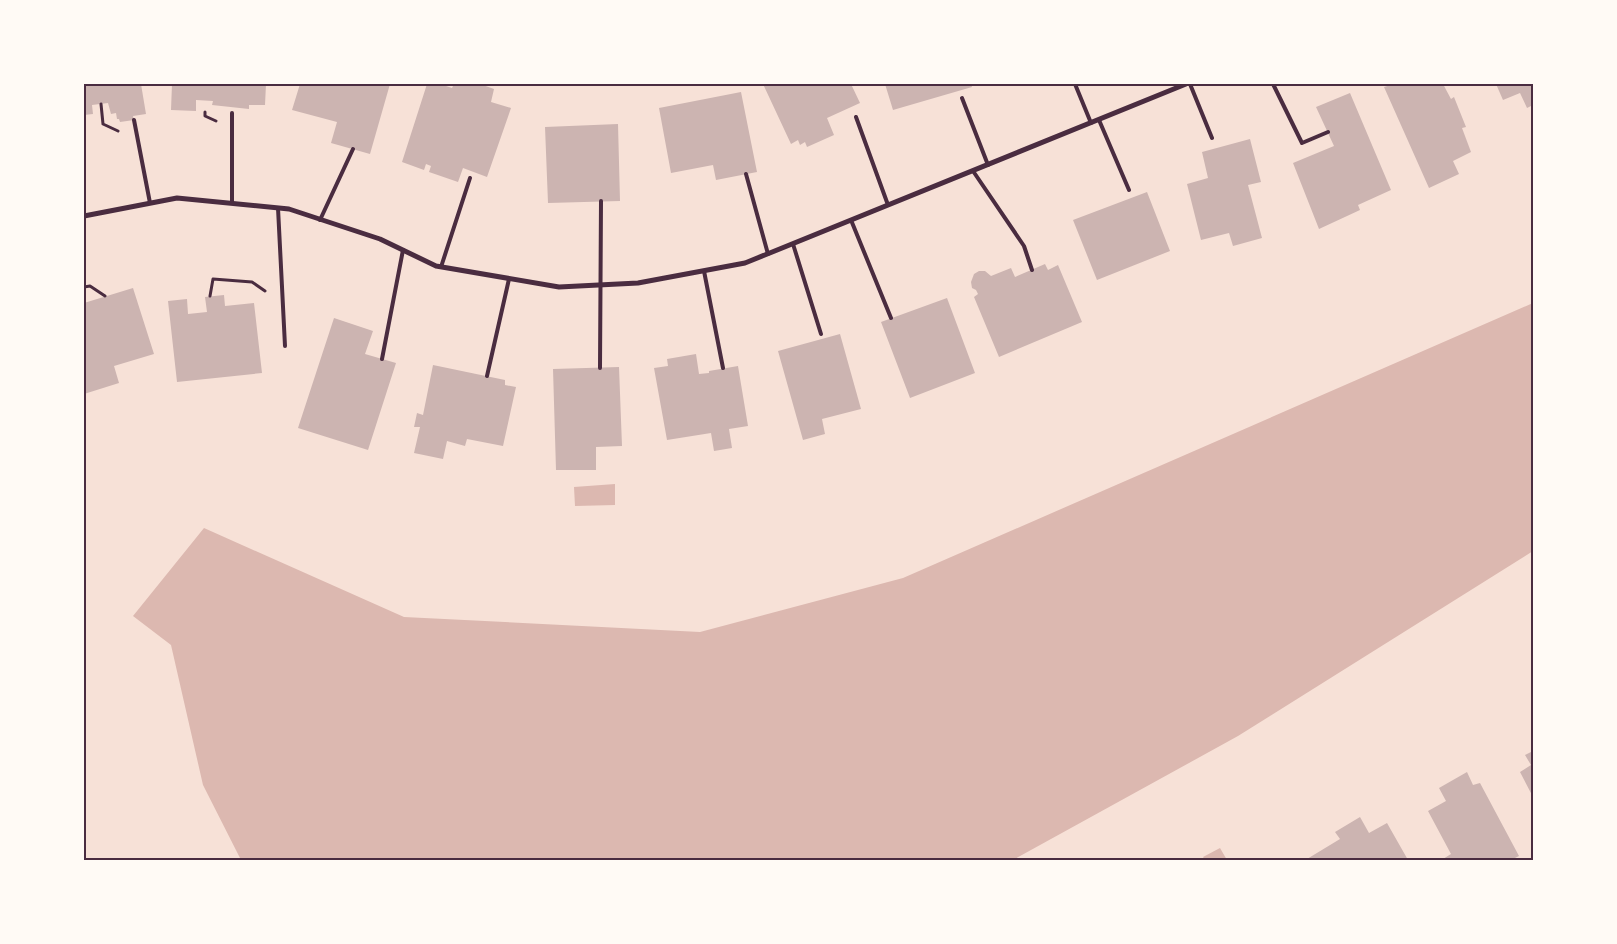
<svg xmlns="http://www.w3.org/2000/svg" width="1617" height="944" viewBox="0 0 1617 944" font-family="Lato,sans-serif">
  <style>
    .water { fill: #dcb8b0 }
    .building { fill: #ccb4b1 }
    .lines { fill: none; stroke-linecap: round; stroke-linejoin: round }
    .path { stroke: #4a2c40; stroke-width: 3 }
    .service { stroke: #4a2c40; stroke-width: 4 }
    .minor { stroke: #4a2c40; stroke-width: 5 }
    .neatline { fill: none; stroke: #4a2c40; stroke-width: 2 }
  </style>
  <rect width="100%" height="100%" fill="#f7e1d7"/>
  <path class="water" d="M1533,303V551L1238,736L1013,860H241L203,785L171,645L133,616L204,528L404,617L700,632L903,578Z
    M615,484V505L575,506L574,487Z
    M1220,848L1227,860H1205L1203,857Z"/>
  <path class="building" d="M84,84H141L146,114L133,116L134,120L120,122L119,119H117L116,113L111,114L108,103L92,105L93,114L84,115Z
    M172,84H266L265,105H249V109L212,105L213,101L196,100V111L171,110Z
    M300,84H390L370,154L331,143L337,122L292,110Z
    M427,84H440L452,88L454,84H480L494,89L491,102L511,108L487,177L463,168L458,182L429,172L431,166L426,164L424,170L402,162Z
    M763,84H851L860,103L827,118L834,135L807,147L805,142L800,145L798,140L791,144Z
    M885,84H971L972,87L893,110Z
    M1394,84H1443L1451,99L1454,97L1466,127L1462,128L1471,152L1453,161L1459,174L1429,188L1384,87Z
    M1496,84H1533V105L1527,108L1520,93L1503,100Z
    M741,92L757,172L716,180L713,165L671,173L659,108Z
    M1350,93L1391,190L1358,205L1360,210L1319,229L1293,163L1334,146L1316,107Z
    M618,124L620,201L548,203L545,127Z
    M1250,139L1261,182L1248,185L1262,238L1233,246L1229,233L1201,240L1187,184L1208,178L1202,152Z
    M1147,192L1170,251L1097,280L1073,220Z
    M1045,264L1048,270L1058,265L1082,322L999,357L974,297L978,294L976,290L972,288L971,282L974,274L979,271H985L991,276L1011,268L1015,277Z
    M133,288L154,354L114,366L119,383L84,394V303Z
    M224,295L225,306L254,303L262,373L177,382L168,301L187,299L188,314L207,312L205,297Z
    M947,298L975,373L910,398L881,322Z
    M334,318L373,331L365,354L396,363L368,450L298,428Z
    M840,334L861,409L822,419L825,434L803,440L778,351Z
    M696,354L699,374L709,373V371L738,366L748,426L729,429L732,448L714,451L711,433L667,440L654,368L668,366L667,359Z
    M433,365L505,380V385L516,387L503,446L467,439L465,446L447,441L443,459L414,453L420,427H414L417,413L423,415Z
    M619,367L622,446L596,447V470H556L553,369Z
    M1533,751V797L1520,772L1531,765L1525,755Z
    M1467,772L1473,785L1480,783L1519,856L1511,860H1444L1443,859L1451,854L1428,811L1446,801L1439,788Z
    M1360,817L1369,833L1387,823L1408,860H1307V859L1340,839L1335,832Z"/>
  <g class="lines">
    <path class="path" d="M101,104L103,124L118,131
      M205,112V116L216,121
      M84,287L90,286L105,296
      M210,296L213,279L252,282L265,291"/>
    <path class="service" d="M1075,84L1091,123
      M1190,84L1212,138
      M1273,84L1302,143L1328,132
      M962,98L988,165
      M856,117L888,205
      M134,120L150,203
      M1099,120L1129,190
      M973,171L1024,246L1032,270
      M746,174L768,254
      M232,203V113
      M278,208L285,346
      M320,220L353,149
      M851,220L891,318
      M793,244L821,334
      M441,267L470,178
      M704,271L723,368
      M382,359L403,250
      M600,368L601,201
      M487,376L509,279"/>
    <path class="minor" d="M84,216L177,198L289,209L380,239L436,266L559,287L638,283L745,263L1186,84"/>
  </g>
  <rect width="1617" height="944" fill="none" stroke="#fffaf5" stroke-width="170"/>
  <rect x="85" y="85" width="1447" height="774" class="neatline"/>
</svg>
